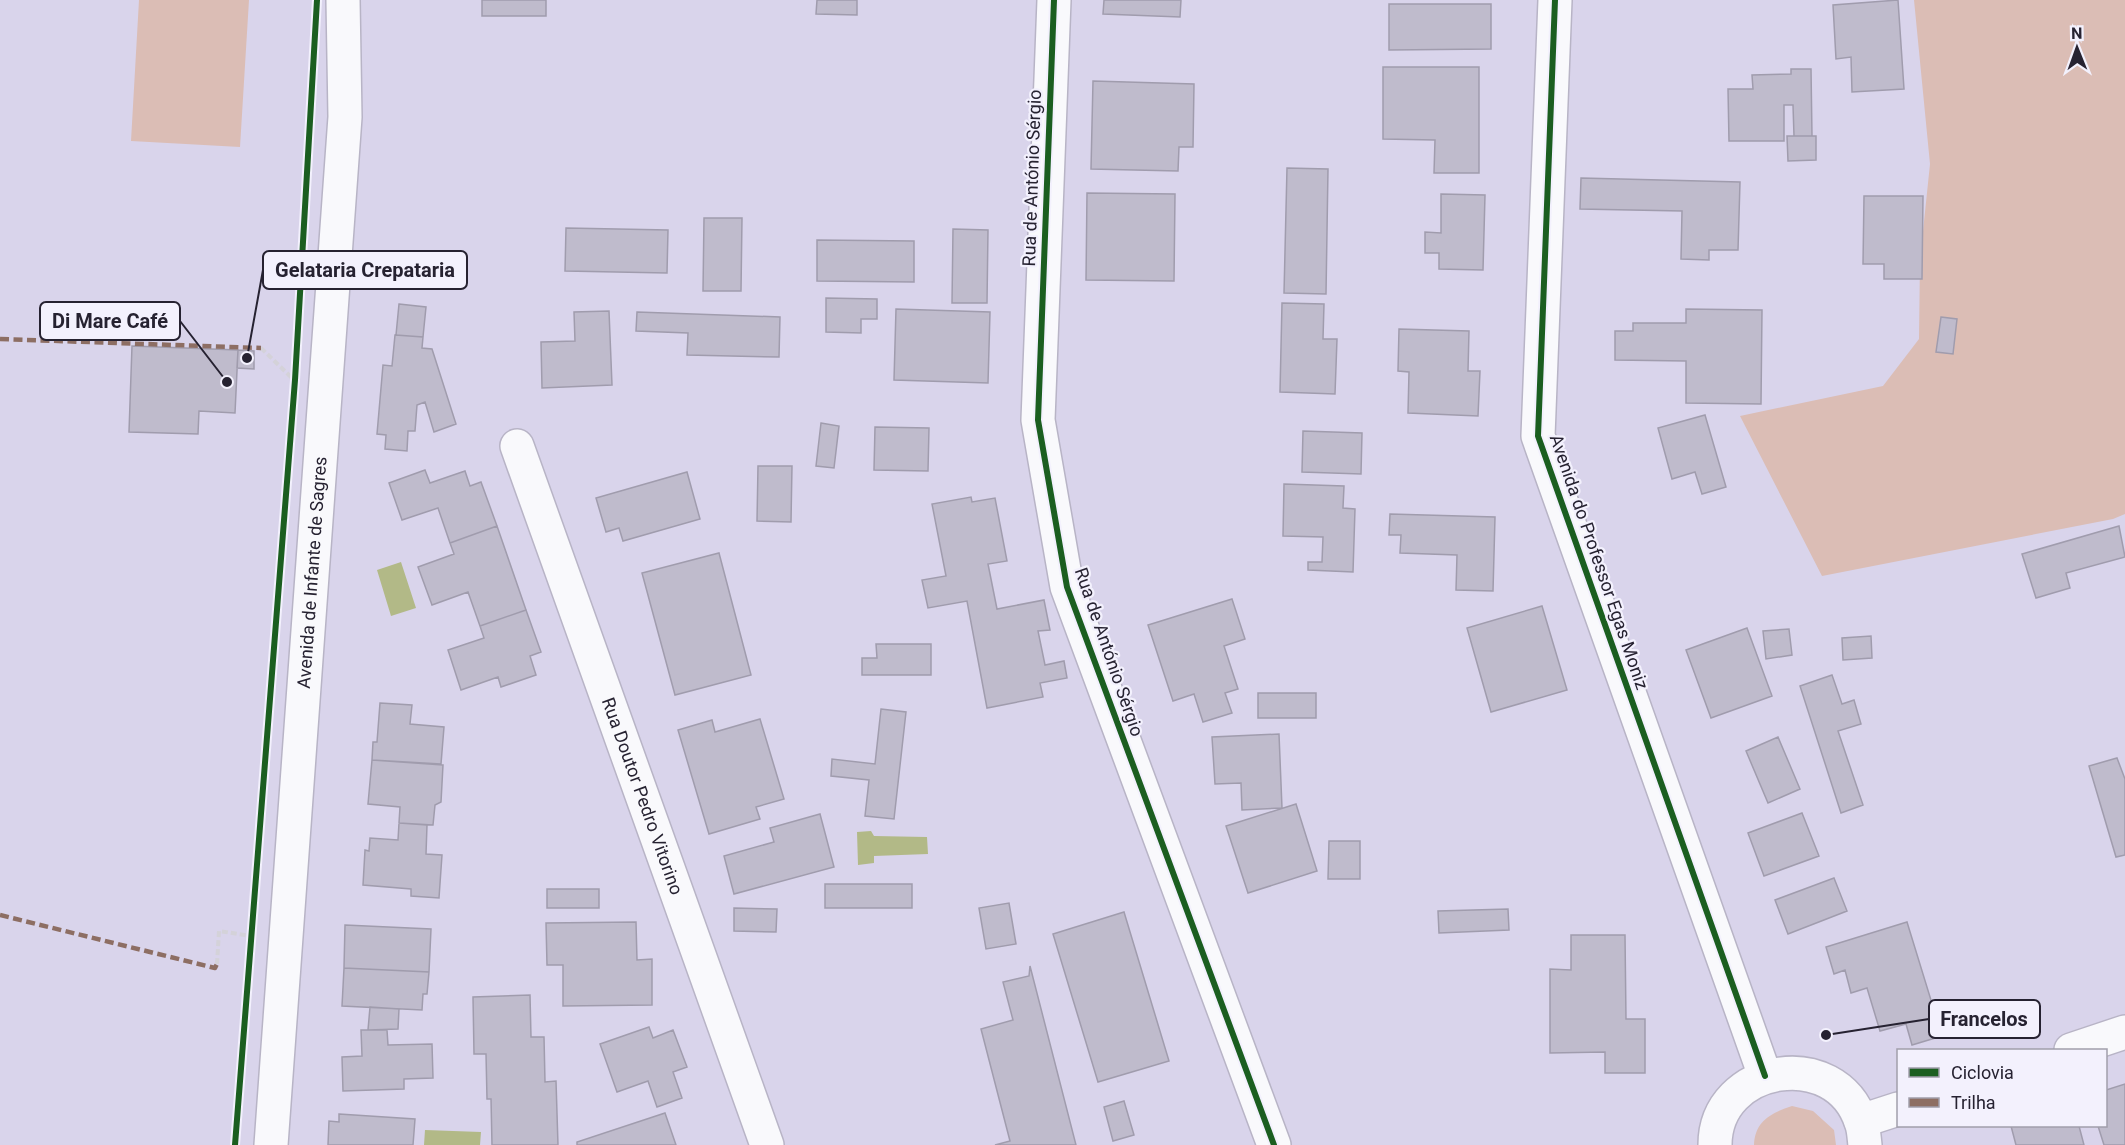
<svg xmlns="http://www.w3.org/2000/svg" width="2125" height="1145" viewBox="0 0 2125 1145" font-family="Roboto,sans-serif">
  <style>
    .green { fill: #dbbdb5 }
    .water { fill: #b2b987 }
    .building { fill: #bfbbcc; stroke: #a09cad; stroke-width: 1.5 }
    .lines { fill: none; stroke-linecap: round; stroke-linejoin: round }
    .minor-casing { stroke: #b8b4c6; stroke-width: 36 }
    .major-casing { stroke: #b8b4c6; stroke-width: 36 }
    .path { stroke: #d4d2d9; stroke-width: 4; stroke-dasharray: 6 3; stroke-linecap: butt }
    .minor { stroke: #f9f9fc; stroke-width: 33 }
    .major { stroke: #f9f9fc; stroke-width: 33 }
    .quiet { stroke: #8d6e63; stroke-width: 4.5; stroke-dasharray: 9 4.5; stroke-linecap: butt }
    .cycleway-casing { stroke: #f3f1fd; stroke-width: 10 }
    .cycleway { stroke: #1b5e20; stroke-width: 6 }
    .labels { text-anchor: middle; stroke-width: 4.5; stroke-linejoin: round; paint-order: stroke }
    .street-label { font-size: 18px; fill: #262231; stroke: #f3f1fd }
    .leader { fill: none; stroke: #262231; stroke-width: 2 }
    .callout-dot { fill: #262231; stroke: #f3f1fd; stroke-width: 2 }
    .callout { fill: #f3f1fd; stroke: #262231; stroke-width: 2 }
    .callout-label { font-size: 20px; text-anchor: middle; font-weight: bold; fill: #262231 }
  </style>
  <rect width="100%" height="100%" fill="#d9d4eb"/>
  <path class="green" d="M139,0H249L240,147L131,141Z
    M1914,0H2125V514L2113,519L1822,576L1740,416L1883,386L1919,339L1920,260L1930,164Z
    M1792,1106L1813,1111L1834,1130L1836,1145H1754C1755,1121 1771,1113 1792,1106Z"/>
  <path class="water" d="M401,562L416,608L391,616L377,570Z
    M871,831L874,836L927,837L928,854L874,856V863L858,865L857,832Z
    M425,1130L481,1132L480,1145H424Z"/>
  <path class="building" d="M482,0H546V16H482Z
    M817,0H857V15L816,14Z
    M1104,0H1181L1180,17L1103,14Z
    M1898,0L1904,89L1852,92L1851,57L1836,59L1833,5Z
    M1389,4H1491V49L1389,50Z
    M1383,67H1479V173H1434L1435,140L1383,139Z
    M1791,69H1811L1812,136H1794L1793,105H1784V141H1729L1728,89H1753L1752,75L1791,74Z
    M1093,81L1194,84L1193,147H1179L1178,171L1091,169Z
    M1787,136H1816V160L1788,161Z
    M1287,168L1328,169L1326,294L1284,293Z
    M1581,178L1740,182L1738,250H1709V260L1681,259L1682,211L1580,209Z
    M1087,193L1175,194L1174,281L1086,280Z
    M1441,194L1485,195L1483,270L1439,269V253H1425V232L1441,233Z
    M1864,196H1923L1922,279H1884V264H1863Z
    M704,218H742L741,291H703Z
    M566,228L668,230L667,273L565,271Z
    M953,229L988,230L987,303H952Z
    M817,240L914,241V282L817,281Z
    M826,298L877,299V319H861V333L826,332Z
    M1282,303L1324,304L1323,339H1337L1335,394L1280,392Z
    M399,304L426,307L423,337L396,335Z
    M896,309L990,312L988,383L894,380Z
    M1686,309L1762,310L1761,404L1686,403V361L1615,360V331H1633V323H1686Z
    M609,311L612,385L542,388L541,342L575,341L574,312Z
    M637,312L780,317L779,357L687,355L688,333L636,331Z
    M1941,317L1957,319L1953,354L1936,352Z
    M1399,329L1469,331L1468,371H1480L1478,416L1408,413L1409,372L1398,371Z
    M395,335L423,337L422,348L432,349L456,424L434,432L425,402L417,405L415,431H408L407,451L385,449L386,435L377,434L383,365L392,366Z
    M132,346L238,350L235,413L199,411L198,434L129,432Z
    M238,350L254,351V369L237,368Z
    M1705,415L1726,487L1702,494L1695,472L1672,479L1658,428Z
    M821,423L839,426L834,468L816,466Z
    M875,427L929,428L928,471L874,470Z
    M1303,431L1362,433L1361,474L1302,472Z
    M758,466H792L791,522L757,521Z
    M425,470L430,483L465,471L470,486L481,482L497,526L450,543L438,508L402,520L389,483Z
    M687,472L700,519L623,541L619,528L606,532L596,498Z
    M1284,484L1344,486L1343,508L1355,509L1353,572L1308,570V562H1322L1323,537L1283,536Z
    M971,497L972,502L995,498L1007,561L988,564L997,609L1044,600L1050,630L1038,631L1045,665L1064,661L1067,678L1040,683L1043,697L987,708L967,601L928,608L922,580L946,576L932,504Z
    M1390,514L1495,517L1493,591L1456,590L1457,555L1400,553L1401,535H1389Z
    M497,526L526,610L480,626L468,592L432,605L418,567L454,554L450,543Z
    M2119,526L2125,557L2066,573L2070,588L2036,598L2022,554Z
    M719,553L751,675L675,695L642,573Z
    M1232,599L1245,639L1224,646L1238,689L1225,693L1232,713L1203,722L1194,694L1173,701L1148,625Z
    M1542,606L1567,690L1491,712L1467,628Z
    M526,610L541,652L530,656L536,675L501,687L498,677L461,690L448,650L484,638L480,626Z
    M1747,628L1772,696L1711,718L1686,650Z
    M1789,629L1792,655L1766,659L1763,631Z
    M1871,636L1872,658L1843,660L1842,638Z
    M876,644H931V675H862V658H877Z
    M1832,675L1842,704L1854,700L1861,724L1838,731L1863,805L1841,813L1800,686Z
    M1258,693H1316V718H1258Z
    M380,703L412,705L410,724L444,727L441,764L372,760L373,742H377Z
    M881,709L906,712L894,819L865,816L869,780L831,776L832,759L875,764Z
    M760,719L784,799L756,807L760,819L709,834L678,730L712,720L715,732Z
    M1279,734L1282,808L1242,810L1241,783L1215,784L1212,737Z
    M1778,737L1800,789L1768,803L1746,751Z
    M2117,758L2125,779V855L2116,857L2089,766Z
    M372,760L443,765L441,802L435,805L433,825L399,823L400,807L368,804Z
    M1296,804L1317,871L1248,893L1226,826Z
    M1802,813L1819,856L1764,876L1748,833Z
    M820,814L834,867L734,894L724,856L774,842L770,828Z
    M399,823L427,825L426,854L442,855L439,898L411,896V889L363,885L365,850L369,851L370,838L398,840Z
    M1329,841H1360V879H1328Z
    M1834,878L1847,911L1788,934L1775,900Z
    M825,884H912V908H825Z
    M547,889H599V908H547Z
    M1009,903L1016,944L986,949L979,908Z
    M734,908L777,909L776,932L734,931Z
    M1508,909L1509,930L1439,933L1438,911Z
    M1124,912L1169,1061L1098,1082L1053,934Z
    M636,922L637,960L652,959V1005L563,1006V965H547L546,923Z
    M1907,922L1942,1036L1912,1045L1906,1024L1880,1031L1867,988L1851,993L1845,970L1834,974L1826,947Z
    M345,925L431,929L429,972L344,968Z
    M1571,935H1625L1626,1019H1645V1073H1605V1052L1550,1053V969L1571,970Z
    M1030,966L1076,1145H995L1010,1141L981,1029L1013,1020L1003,982L1029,976Z
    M344,968L429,972L427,994H423L422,1010L342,1006Z
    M530,995L531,1037H544L545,1082L556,1081L558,1145H492L491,1099H487L486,1054H474L473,997Z
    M370,1007L399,1009L398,1029L368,1030Z
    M649,1027L653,1038L673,1030L687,1067L673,1072L682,1098L657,1107L648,1081L617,1092L600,1044Z
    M361,1030H387L388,1045L432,1044L433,1078L404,1079V1089L343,1091L342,1057L362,1056Z
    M2125,1084V1145H2104L2098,1126H2106V1090Z
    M1124,1101L1134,1135L1113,1141L1104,1107Z
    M665,1113L676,1145H577V1142Z
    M339,1114L415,1119L413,1145H328L329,1121L339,1122Z
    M2011,1126H2079L2084,1145H2016Z"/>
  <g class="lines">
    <g class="minor-casing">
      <g id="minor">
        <path d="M1054,0L1038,420L1067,587L1274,1145"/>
        <path d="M1555,0L1538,436L1765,1076"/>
        <path id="s1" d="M517,446L767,1145"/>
      </g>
    </g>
    <g class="major-casing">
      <g id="major">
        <path d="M2071,1050L2125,1032"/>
        <path d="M1861,1121L1898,1109"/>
        <path id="s2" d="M271,1145L345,117L343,0"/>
        <path d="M1715,1145C1715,1064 1836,1045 1861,1122C1864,1129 1864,1138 1865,1145"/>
      </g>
    </g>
    <path class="path" d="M261,348L293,379
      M217,964L219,931L251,936"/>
    <use href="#minor" class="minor"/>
    <use href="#major" class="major"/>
    <path class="quiet" d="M0,339L261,348
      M0,915L215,968L217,964"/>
    <g class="cycleway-casing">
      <path id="cycleway" d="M1054,0L1038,420L1067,587L1274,1145
        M1555,0L1538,436L1765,1076
        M235,1145L295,380L317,0"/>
    </g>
    <use href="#cycleway" class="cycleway"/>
  </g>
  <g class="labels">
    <g class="street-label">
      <text transform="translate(1032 178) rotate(-88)" y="6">Rua de António Sérgio</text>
      <text transform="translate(1599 562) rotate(71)" y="6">Avenida do Professor Egas Moniz</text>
      <text dy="6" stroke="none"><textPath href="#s2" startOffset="574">Avenida de Infante de Sagres</textPath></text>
      <text transform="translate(1109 652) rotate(71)" y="6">Rua de António Sérgio</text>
      <text dy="6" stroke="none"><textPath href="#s1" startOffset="372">Rua Doutor Pedro Vitorino</textPath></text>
    </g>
  </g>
  <path class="leader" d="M247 358L263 270M227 382L180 321M1826 1035L1929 1019"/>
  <g class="callout-dot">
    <circle cx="247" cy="358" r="6"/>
    <circle cx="227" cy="382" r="6"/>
    <circle cx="1826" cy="1035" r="6"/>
  </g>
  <g class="callout">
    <rect x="263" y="251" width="204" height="38" rx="6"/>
    <rect x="40" y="302" width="140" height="38" rx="6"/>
    <rect x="1929" y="1000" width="111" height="38" rx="6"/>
  </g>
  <g class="callout-label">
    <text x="365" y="277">Gelataria Crepataria</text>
    <text x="110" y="328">Di Mare Café</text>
    <text x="1984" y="1026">Francelos</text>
  </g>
  <rect x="1897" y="1049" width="210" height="78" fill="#f3f1fd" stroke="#a19eab" stroke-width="1.5"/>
  <rect x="1909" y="1068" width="30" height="9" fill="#1b5e20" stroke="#a19eab" stroke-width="1.5"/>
  <text x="1951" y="1079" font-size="18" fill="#262231">Ciclovia</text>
  <rect x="1909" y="1098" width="30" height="9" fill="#8d6e63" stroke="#a19eab" stroke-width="1.5"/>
  <text x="1951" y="1109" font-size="18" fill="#262231">Trilha</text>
  <g transform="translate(2077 48) rotate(359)" stroke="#f3f1fd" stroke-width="4.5" paint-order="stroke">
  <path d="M0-4.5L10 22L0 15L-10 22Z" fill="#262231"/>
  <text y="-9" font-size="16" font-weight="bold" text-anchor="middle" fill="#262231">N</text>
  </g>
</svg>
